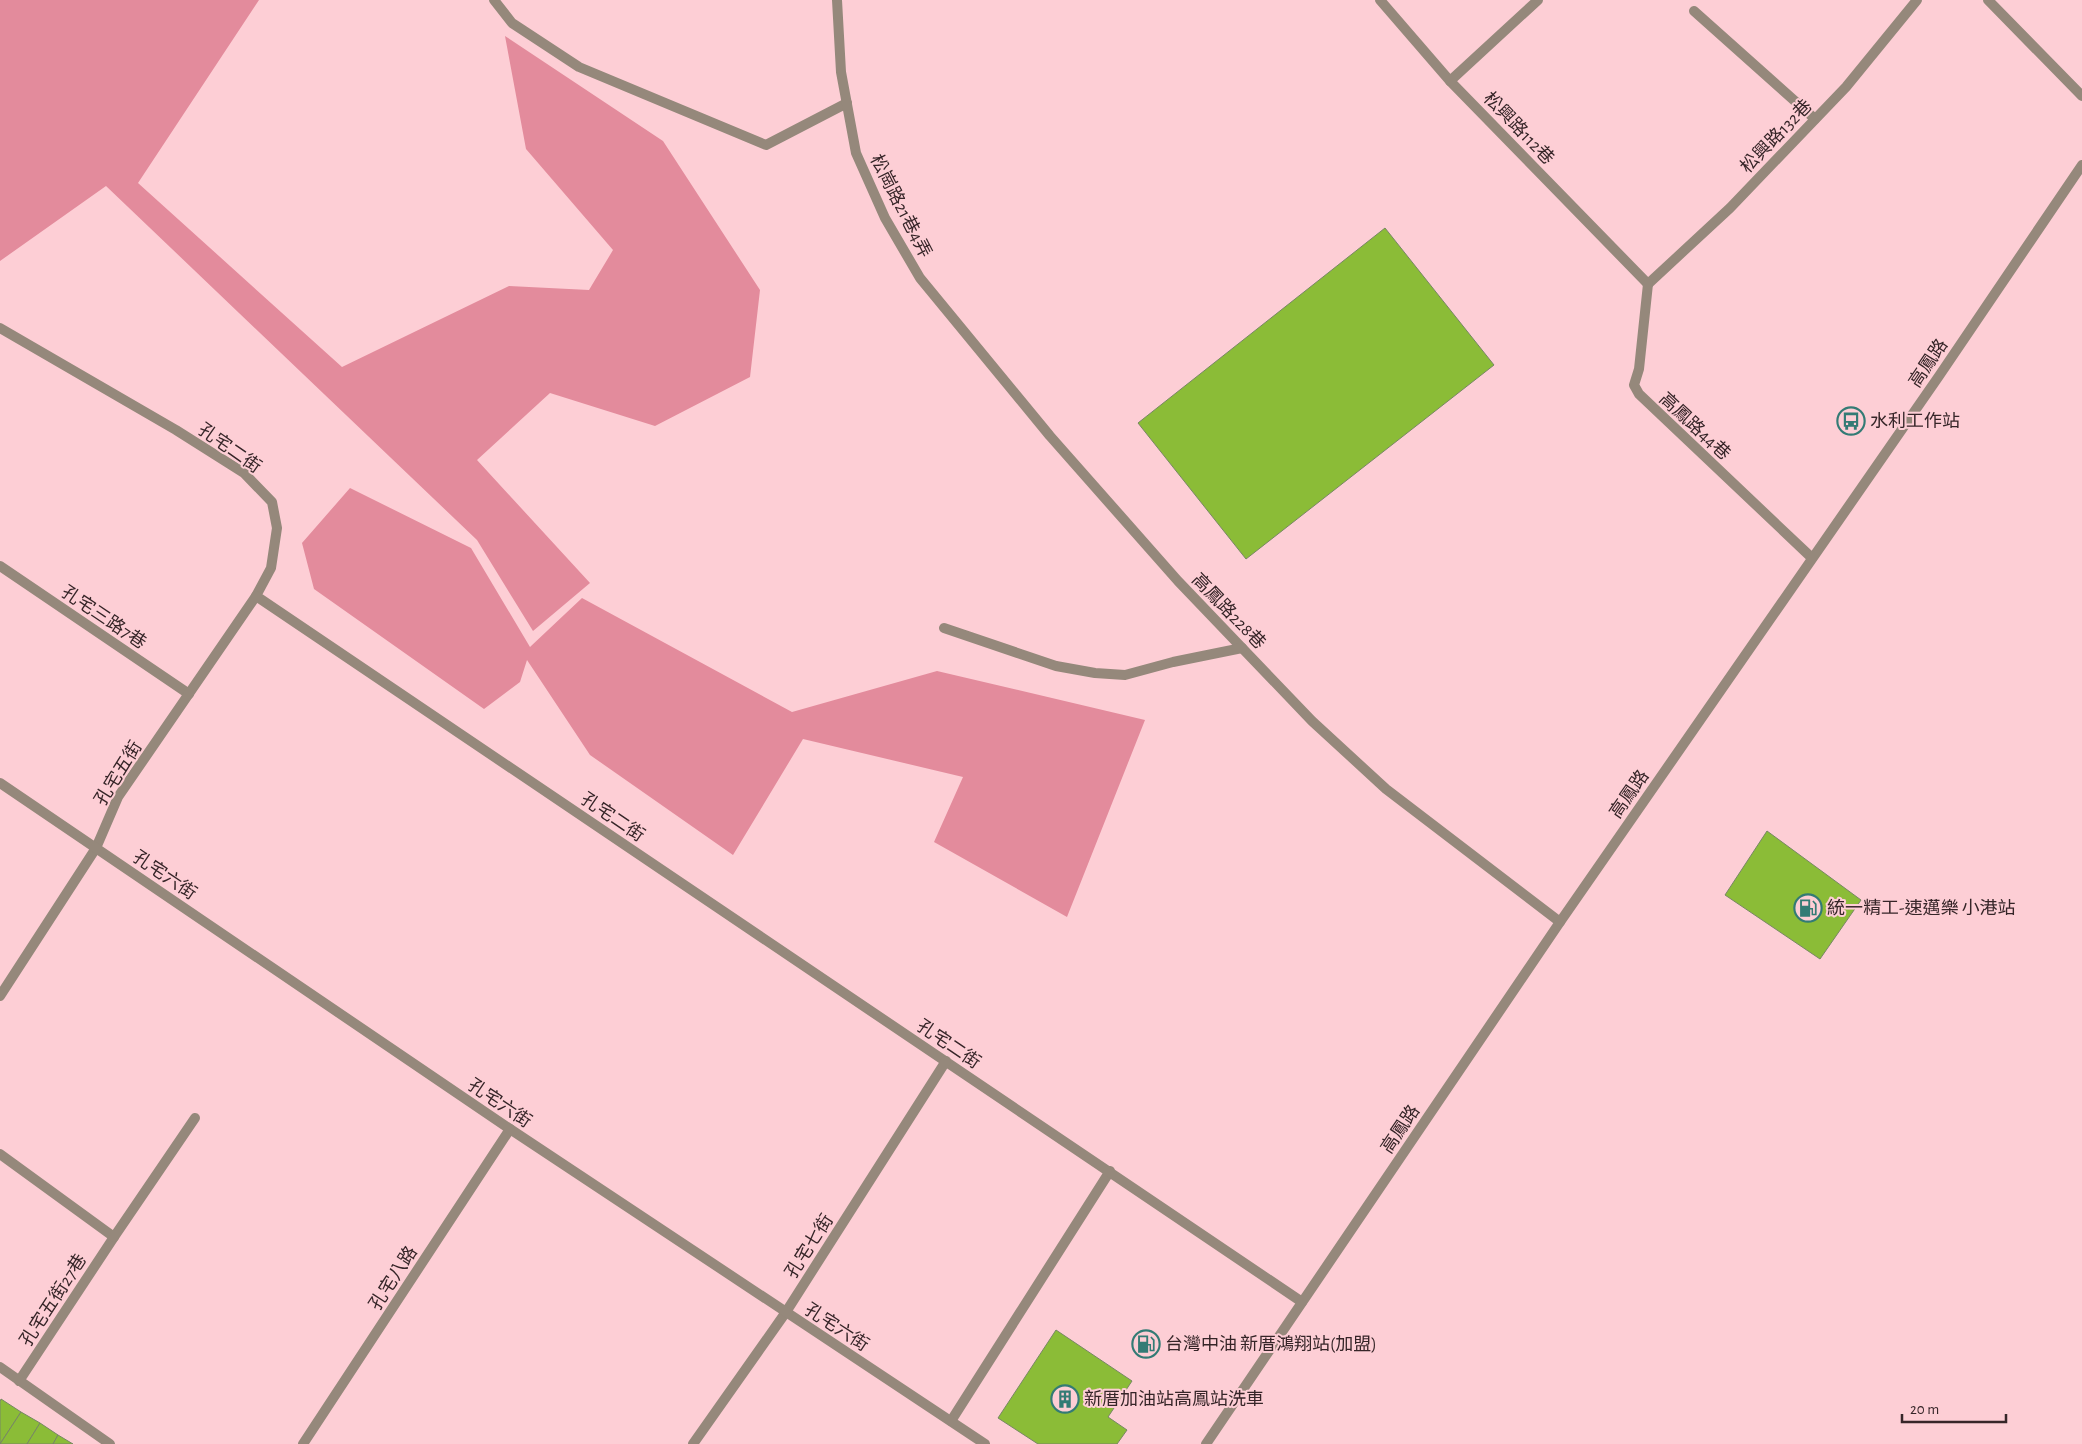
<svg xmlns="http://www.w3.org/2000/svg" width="2082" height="1444" viewBox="0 0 2082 1444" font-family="'Alegreya Sans','Noto Sans TC',sans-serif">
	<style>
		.green { fill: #e38b9c }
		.building { fill: #8bbc37; stroke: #778764 }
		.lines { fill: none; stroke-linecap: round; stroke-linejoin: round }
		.service { stroke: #95887b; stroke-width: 10 }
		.minor { stroke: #95887b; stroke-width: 10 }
		.tertiary { stroke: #95887b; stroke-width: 10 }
		.labels { text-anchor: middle; stroke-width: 4; stroke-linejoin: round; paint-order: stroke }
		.street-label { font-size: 18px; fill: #362528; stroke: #fdced5 }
		.poi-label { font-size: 18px; fill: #362528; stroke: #fdced5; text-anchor: start }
	</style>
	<rect width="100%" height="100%" fill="#fdced5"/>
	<!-- green -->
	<g class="green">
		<polygon points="0,0 259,0 138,183 342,367 509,286 589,290 613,250 526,149 505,36 663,141 760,290 750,377 655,426 550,393 477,460 590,583 533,631 477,540 106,186 0,261"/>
		<polygon points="350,488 471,548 530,647 582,598 792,712 937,671 1145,720 1067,917 934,842 963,777 803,739 733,855 590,755 527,660 520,682 484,709 314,589 302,543"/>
	</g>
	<!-- building -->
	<g class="building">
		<polygon points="1385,228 1494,365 1246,559 1138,423"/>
		<polygon points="1767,831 1861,900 1820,959 1725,895"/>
		<polygon points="1056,1330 1132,1381 1108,1417 1127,1430 1117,1444 1038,1444 998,1418"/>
		<polygon points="1,1399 21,1412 0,1444 0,1402"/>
		<polygon points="21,1412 40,1423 27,1444 0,1444"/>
		<polygon points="40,1423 58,1435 53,1444 27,1444"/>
		<polygon points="58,1435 73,1444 53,1444"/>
	</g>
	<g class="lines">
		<!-- service -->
		<g class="service">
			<polyline points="494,0 512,23 579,67 766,145 847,103"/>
			<polyline points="837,0 841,72 856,153 885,218 920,278 1050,436 1178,581 1312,721 1386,789 1560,922"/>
			<polyline points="1380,0 1450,81 1648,284"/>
			<polyline points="1694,11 1815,119"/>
			<polyline points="1450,81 1538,0"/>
			<polyline points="1648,284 1730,208 1846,87 1917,0"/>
			<polyline points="1648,284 1639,369 1634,385 1639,394 1812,558"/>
			<polyline points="0,566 189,694"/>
			<polyline points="944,628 1056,666 1095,673 1125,675 1173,662 1242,648"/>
			<polyline points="0,1154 114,1237 19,1381"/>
			<polyline points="114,1237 195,1118"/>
			<polyline points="951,1421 1110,1171"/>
			<polyline points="303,1444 510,1129"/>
		</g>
		<!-- minor -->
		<g class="minor">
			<polyline points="1988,0 2082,96"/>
			<polyline points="0,328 176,430 244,473 272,502 277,528 271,568 256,596 1302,1302"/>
			<polyline points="0,996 96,848 118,797 256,596"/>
			<polyline points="0,1367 110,1444"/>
			<polyline points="693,1444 786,1312 946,1061"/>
		</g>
		<!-- tertiary -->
		<g class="tertiary">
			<polyline points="0,783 510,1129 985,1444"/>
			<polyline points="1206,1444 1560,922 1939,376 2082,165"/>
		</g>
	</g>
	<!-- icons -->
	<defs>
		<g id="bus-ring" transform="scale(1.4375)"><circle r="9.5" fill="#fdced5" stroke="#337b75" stroke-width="1.5"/><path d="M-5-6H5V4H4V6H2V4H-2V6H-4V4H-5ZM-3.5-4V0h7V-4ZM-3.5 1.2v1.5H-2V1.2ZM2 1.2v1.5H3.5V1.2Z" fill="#337b75"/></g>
		<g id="fuel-ring" transform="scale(1.4375)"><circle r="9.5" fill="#fdced5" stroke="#337b75" stroke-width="1.5"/><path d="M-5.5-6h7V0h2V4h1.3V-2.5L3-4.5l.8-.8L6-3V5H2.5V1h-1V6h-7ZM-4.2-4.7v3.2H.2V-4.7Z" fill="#337b75"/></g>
		<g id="building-ring" transform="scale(1.4375)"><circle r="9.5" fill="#fdced5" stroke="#337b75" stroke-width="1.5"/><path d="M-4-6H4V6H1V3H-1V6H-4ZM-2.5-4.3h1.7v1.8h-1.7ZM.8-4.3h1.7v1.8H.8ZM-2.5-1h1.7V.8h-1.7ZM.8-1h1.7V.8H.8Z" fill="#337b75"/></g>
	</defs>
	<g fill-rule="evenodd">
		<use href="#bus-ring" x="1851" y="421"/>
		<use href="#fuel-ring" x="1808" y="908"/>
		<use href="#fuel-ring" x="1146" y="1344"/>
		<use href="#building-ring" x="1065" y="1399"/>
	</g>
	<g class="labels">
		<!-- street labels -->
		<g class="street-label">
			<text transform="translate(1519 128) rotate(46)" y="6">松興路112巷</text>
			<text transform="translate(1776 136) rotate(-46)" y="6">松興路132巷</text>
			<text transform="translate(901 206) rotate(63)" y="6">松崗路21巷4弄</text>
			<text transform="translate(1928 363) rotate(-56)" y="6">高鳳路</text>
			<text transform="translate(1695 426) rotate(43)" y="6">高鳳路44巷</text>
			<text transform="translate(230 448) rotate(35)" y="6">孔宅二街</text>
			<text transform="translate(1229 611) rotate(46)" y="6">高鳳路228巷</text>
			<text transform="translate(104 617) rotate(34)" y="6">孔宅三路7巷</text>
			<text transform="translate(118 773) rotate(-58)" y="6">孔宅五街</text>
			<text transform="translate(1629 794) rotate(-55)" y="6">高鳳路</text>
			<text transform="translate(613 817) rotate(34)" y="6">孔宅二街</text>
			<text transform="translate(165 875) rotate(34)" y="6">孔宅六街</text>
			<text transform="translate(949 1044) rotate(34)" y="6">孔宅二街</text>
			<text transform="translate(500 1103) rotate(34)" y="6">孔宅六街</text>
			<text transform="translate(1400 1129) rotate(-56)" y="6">高鳳路</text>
			<text transform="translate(809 1246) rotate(-57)" y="6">孔宅七街</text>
			<text transform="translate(393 1278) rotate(-57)" y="6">孔宅八路</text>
			<text transform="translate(53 1300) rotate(-57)" y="6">孔宅五街27巷</text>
			<text transform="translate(837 1327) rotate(33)" y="6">孔宅六街</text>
		</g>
		<!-- poi labels -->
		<g class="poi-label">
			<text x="1870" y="427">水利工作站</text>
			<text x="1827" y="914">統一精工-速邁樂 小港站</text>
			<text x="1165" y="1350">台灣中油 新厝鴻翔站(加盟)</text>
			<text x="1084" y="1405">新厝加油站高鳳站洗車</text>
		</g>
	</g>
	<!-- scale -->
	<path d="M1902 1414v8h104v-8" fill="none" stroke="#362528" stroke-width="2.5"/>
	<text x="1910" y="1414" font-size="15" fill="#362528" stroke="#fdced5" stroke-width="4" paint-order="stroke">20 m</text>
</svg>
